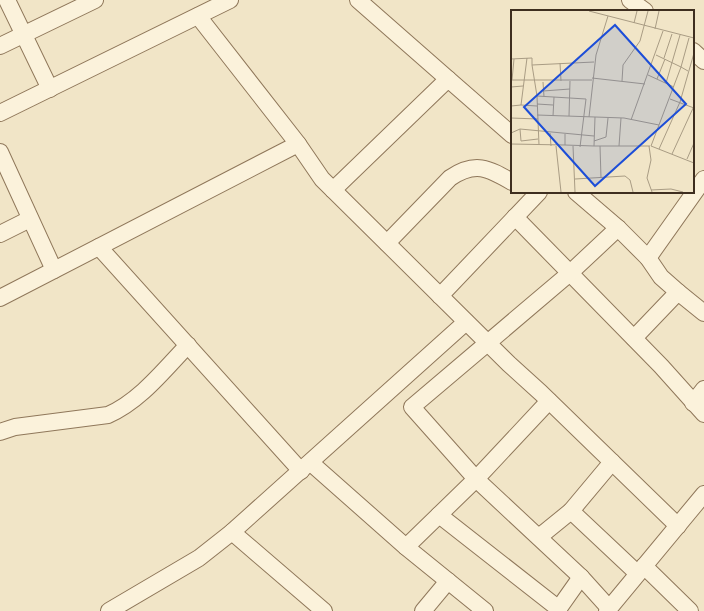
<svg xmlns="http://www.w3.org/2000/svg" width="704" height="611" viewBox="0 0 704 611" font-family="Bitter,serif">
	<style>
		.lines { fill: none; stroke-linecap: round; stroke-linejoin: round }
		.minor-casing { stroke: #8f775a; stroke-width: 18 }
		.minor { stroke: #fbf2db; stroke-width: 16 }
		.inset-road { fill: none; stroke: #a99c84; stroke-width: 1 }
		.view { fill: #1d4ed8; fill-opacity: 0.15; stroke: #1d4ed8; stroke-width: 2 }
		.inset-edge { fill: none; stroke: #3e2e1f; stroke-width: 2 }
	</style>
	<rect width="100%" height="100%" fill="#f1e5c7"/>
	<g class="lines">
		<!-- minor casing -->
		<g class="minor-casing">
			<g id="minor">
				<polyline points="7,0 50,89"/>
				<polyline points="358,0 448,79"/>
				<polyline points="630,0 645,11"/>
				<polyline points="198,16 298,144 322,179 509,364 541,393 678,526"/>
				<polyline points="0,46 95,0"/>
				<polyline points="693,51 704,61"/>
				<polyline points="0,113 230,0"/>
				<polyline points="0,152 54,270"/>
				<polyline points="333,190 448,79 512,135"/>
				<polyline points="576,192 618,228 648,258 661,277 678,292"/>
				<polyline points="515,217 661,366 704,414"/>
				<polyline points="0,234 30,219"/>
				<path d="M 387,243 L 450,178 C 475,161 488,168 512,182"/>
				<polyline points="99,247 301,471"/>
				<polyline points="648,258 704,179"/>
				<polyline points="440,296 539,192"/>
				<polyline points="0,298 298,144"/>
				<polyline points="634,338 678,292 704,313"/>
				<polyline points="693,403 704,389"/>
				<path d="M 0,432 L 15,427 L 108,415 C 140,401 164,370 188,345"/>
				<polyline points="311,463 406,547 485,611"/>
				<polyline points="571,511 637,573"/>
				<polyline points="439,515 559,609"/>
				<polyline points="232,532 324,611"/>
				<polyline points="539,537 571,511 612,462"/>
				<polyline points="406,547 476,479 549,401"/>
				<polyline points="644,566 690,611"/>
				<polyline points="609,608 581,577 476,479 412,407 570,273 618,228"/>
				<polyline points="109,611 199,558 232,532 466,322"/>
				<polyline points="423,611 448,581"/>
				<polyline points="557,611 581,577"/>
				<polyline points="607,611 704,494"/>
			</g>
		</g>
		<!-- minor -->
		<use href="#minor" class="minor"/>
	</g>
	<!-- overview -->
	<g transform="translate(511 10)">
		<rect width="183" height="183" fill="#f1e5c7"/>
		<path class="inset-road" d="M 78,1 L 183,28M 123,13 L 126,1M 144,19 L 148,1M 145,45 L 170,57 L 140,136 L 183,153M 153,48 L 161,24M 0,49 L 21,48 L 21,55 L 83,52M 3,49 L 1,70 L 81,70M 49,53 L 50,71M 21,55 L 26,86 L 28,135M 177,61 L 170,57 L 178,28M 137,65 L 163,77M 81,68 L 134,74M 146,69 L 154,49M 111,71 L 112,55 L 129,31 L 137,1M 32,72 L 33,87M 155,73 L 169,25M 0,77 L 12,76M 32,81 L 59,79M 26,86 L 75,89 L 69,137M 159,89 L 183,98M 26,94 L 42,95M 10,95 L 26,96M 0,96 L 10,95 L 16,48M 26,105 L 113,108 L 148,115M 42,106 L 43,87M 58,106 L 59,71M 78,107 L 85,45 L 97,6M 0,108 L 27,109M 120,110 L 152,21M 9,119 L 10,131 L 27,129M 0,123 L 9,119 L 83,126M 39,123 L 40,136M 83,131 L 95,127 L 97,108M 0,134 L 54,135 L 54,124M 54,135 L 83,136 L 84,107M 45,136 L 50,182M 62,136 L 64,182M 83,136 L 108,136 L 110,108M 89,136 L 90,168M 108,136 L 139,136M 138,136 L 140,150 L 136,168 L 141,182M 148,139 L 169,92 L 183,43M 161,144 L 183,96M 176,149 L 183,133M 0,156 L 0,176M 64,169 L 114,166 L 119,170 L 122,182M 140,180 L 160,179 L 172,182"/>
		<path class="view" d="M 104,15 L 175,94 L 84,176 L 13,97 Z"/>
		<rect width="183" height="183" class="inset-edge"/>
	</g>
</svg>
